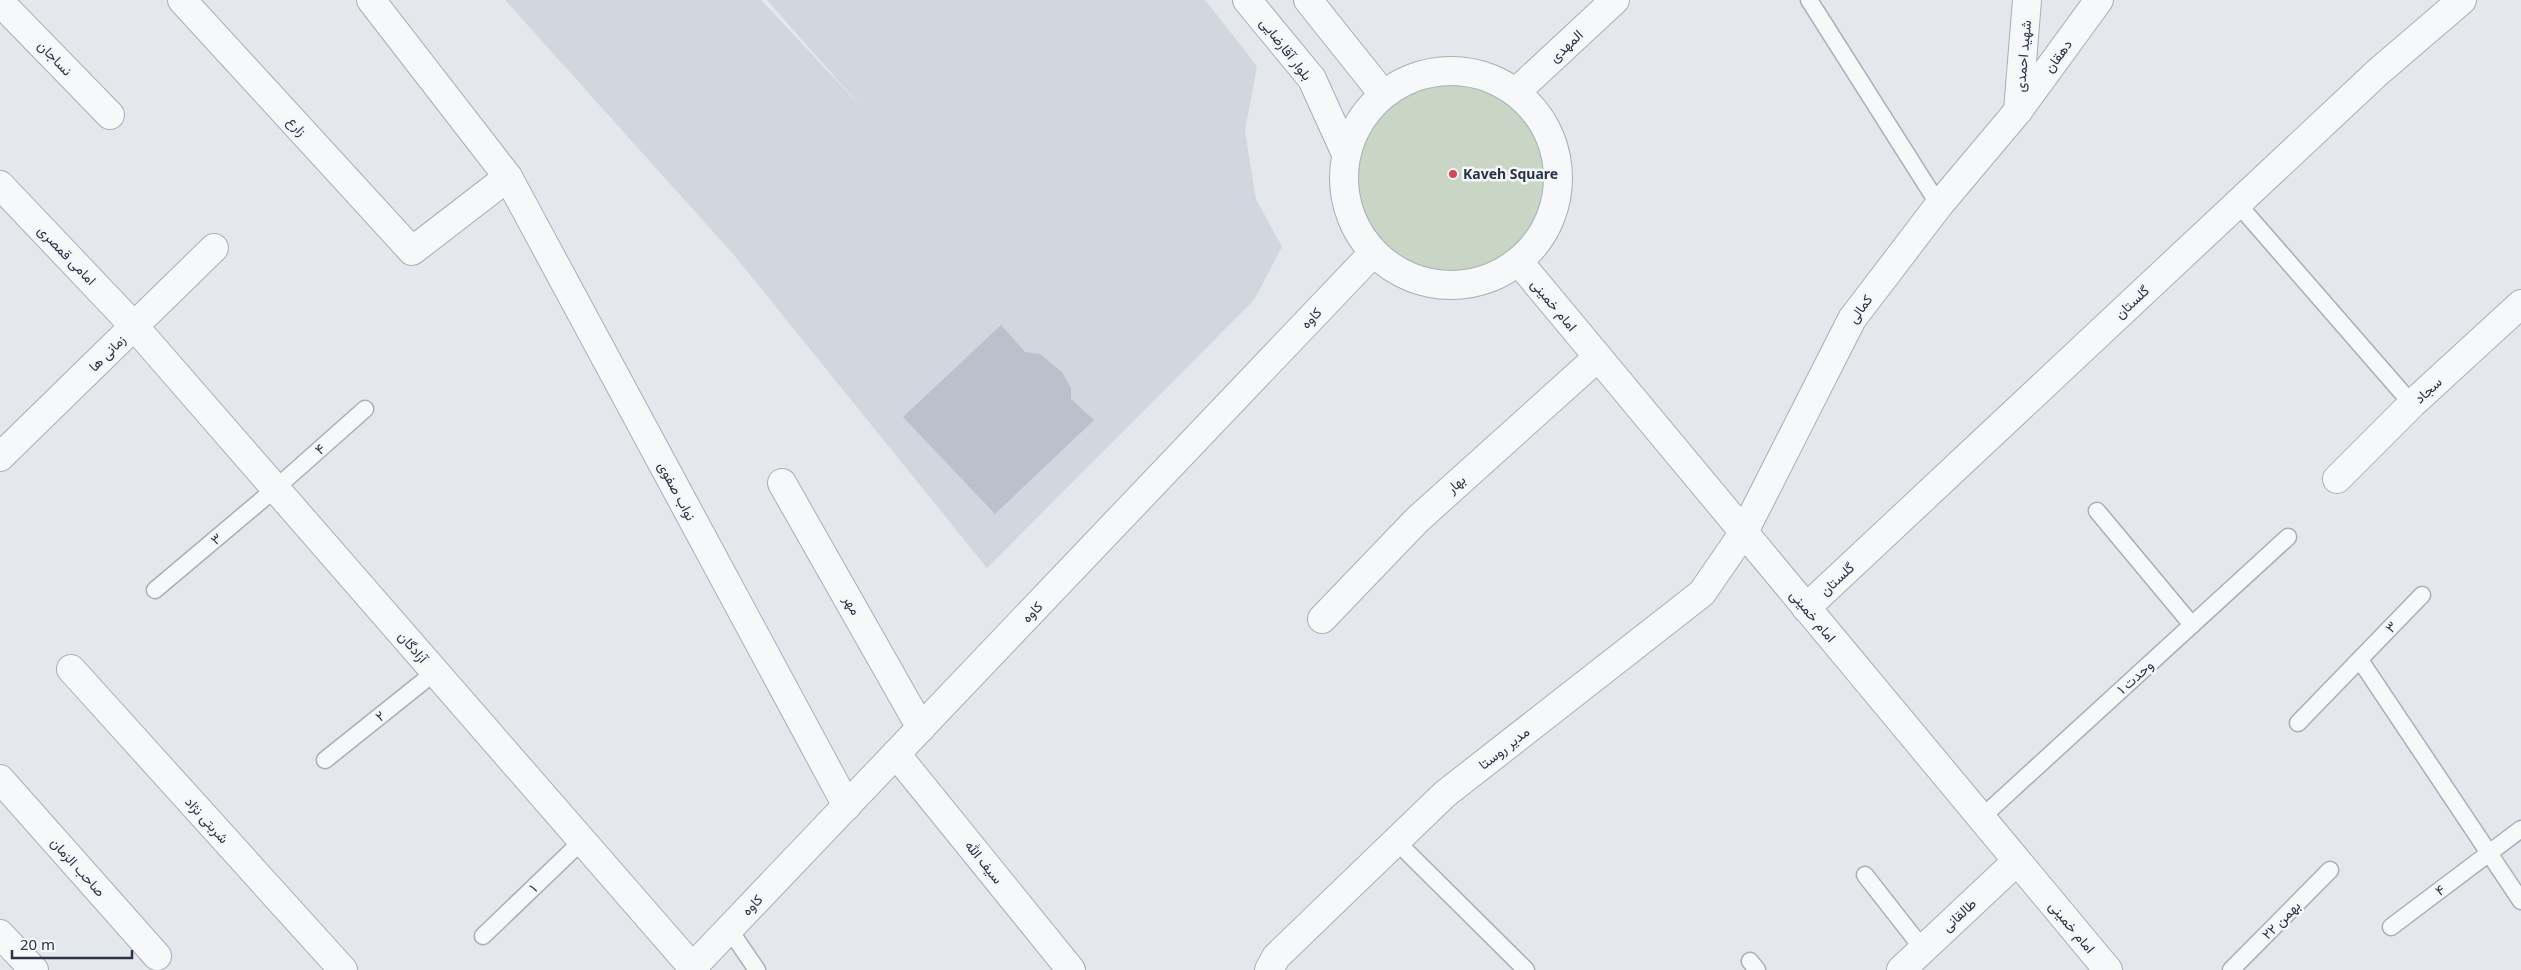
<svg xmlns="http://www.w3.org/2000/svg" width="2521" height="970" viewBox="0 0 2521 970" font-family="'Noto Sans',Vazirmatn,sans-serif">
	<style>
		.built { fill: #d2d6de }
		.green { fill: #c9d6c5 }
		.building { fill: #bbc0ca }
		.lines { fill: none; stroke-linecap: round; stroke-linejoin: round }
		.service-casing { stroke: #a9aeb7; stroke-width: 19 }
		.minor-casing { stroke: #a9aeb7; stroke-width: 30 }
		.tertiary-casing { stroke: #a9aeb7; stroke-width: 30 }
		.service { stroke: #f7f8fa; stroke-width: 16 }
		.minor { stroke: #f7f8fa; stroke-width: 28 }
		.tertiary { stroke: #f7f8fa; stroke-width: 28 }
		.poi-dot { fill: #d1495b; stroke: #f4f6f9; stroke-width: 2 }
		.labels { text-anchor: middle; stroke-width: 5; stroke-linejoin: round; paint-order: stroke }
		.street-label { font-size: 14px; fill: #2b3445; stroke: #f4f6f9 }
		.poi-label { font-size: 14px; font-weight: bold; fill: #2b3445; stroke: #f4f6f9; text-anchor: start }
	</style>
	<rect width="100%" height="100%" fill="#e4e7ec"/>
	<!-- built -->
	<polygon class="built" points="505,0 761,0 865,111 767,0 1205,0 1257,66 1245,131 1256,199 1282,247 1254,300 987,568 734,255"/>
	<!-- green -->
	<circle class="green" cx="1448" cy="175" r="108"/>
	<!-- building -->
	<polygon class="building" points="1001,325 1025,352 1040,354 1062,372 1071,388 1071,399 1094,420 995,514 903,417"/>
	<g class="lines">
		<!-- service casing -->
		<g class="service-casing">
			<g id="service">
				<polyline points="1809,0 1939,205"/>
				<polyline points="2237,203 2412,404"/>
				<polyline points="2097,511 2192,625"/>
				<polyline points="155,590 276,488 365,409"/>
				<polyline points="2360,660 2521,901"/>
				<polyline points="2298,723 2422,595"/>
				<polyline points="325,760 435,672"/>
				<polyline points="1981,818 2288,537"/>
				<polyline points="1396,841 1526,970"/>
				<polyline points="1865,875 1923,949"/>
				<polyline points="2391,927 2521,829"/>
				<polyline points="729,929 757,970"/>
				<polyline points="483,936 582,841"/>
				<polyline points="1750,961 1757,970"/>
				<polyline points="2231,970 2330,870"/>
			</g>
		</g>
		<!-- minor casing -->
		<g class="minor-casing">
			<g id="minor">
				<polyline points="182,0 412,251 508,177"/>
				<polyline points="371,0 508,177 847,806"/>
				<polyline points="0,2 110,115"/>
				<polyline points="2018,111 2027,0"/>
				<polyline points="0,185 134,326 693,968"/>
				<polyline points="0,457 214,248"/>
				<polyline points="2337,479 2412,404 2521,304"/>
				<polyline points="782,483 921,728"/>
				<polyline points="1806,608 2378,72 2462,0"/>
				<polyline points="1322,619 1417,520 1598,357"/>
				<polyline points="71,669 343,970"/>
				<polyline points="896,754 1071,970"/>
				<polyline points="0,779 157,956"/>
				<polyline points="0,934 34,970"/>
				<polyline points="1269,970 1276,957 1445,794 1702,593 1744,532 1852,319 1939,205 2018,111 2099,0"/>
				<polyline points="1901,970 2017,861"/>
			</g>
		</g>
		<!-- tertiary casing -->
		<g class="tertiary-casing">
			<g id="tertiary">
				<polyline points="1247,0 1312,79 1346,154"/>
				<polyline points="1308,0 1383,94"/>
				<circle cx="1451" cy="178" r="107"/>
				<polyline points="1516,92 1615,0"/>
				<polyline points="1519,262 2108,970"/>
				<polyline points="690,970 1373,253"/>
			</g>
		</g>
		<!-- service -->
		<use href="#service" class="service"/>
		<!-- minor -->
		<use href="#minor" class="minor"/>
		<!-- tertiary -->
		<use href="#tertiary" class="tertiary"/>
	</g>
	<!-- markers -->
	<circle class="poi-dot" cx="1453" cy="174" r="5"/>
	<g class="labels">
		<!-- street labels -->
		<g class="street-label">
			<text transform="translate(1566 46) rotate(-43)" y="5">المهدی</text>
			<text transform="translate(1286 49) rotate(52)" y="5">بلوار آقارضایی</text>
			<text transform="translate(2023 56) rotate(-85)" y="5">شهید احمدی</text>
			<text transform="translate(2058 56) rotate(-54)" y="5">دهقان</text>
			<text transform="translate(55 58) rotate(46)" y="5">نساجان</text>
			<text transform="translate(297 126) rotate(48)" y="5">زارع</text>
			<text transform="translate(67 255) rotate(46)" y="5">امامی قمصری</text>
			<text transform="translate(2132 302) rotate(-43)" y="5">گلستان</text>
			<text transform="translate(1554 305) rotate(50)" y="5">امام خمینی</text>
			<text transform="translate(1860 309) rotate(-55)" y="5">کمالی</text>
			<text transform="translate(1311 318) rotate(-46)" y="5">کاوه</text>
			<text transform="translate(107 353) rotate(-45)" y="5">زمانی ها</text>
			<text transform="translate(2428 390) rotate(-43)" y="5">سجاد</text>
			<text transform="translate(320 449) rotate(-42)" y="5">۴</text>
			<text transform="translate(1456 484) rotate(-42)" y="5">بهار</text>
			<text transform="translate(677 491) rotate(62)" y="5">نواب صفوی</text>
			<text transform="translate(216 539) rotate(-40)" y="5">۳</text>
			<text transform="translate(1837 579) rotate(-43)" y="5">گلستان</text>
			<text transform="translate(852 605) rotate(60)" y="5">مهر</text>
			<text transform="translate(1032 612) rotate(-46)" y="5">کاوه</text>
			<text transform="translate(1813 616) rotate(50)" y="5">امام خمینی</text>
			<text transform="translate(2391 627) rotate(-47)" y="5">۳</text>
			<text transform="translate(413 647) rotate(49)" y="5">آزادگان</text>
			<text transform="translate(2135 677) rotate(-42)" y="5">وحدت ۱</text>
			<text transform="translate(380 716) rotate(-39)" y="5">۲</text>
			<text transform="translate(1504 748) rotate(-38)" y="5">مدیر روستا</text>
			<text transform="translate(207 820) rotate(48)" y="5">شربتی نژاد</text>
			<text transform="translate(984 862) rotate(51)" y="5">سیف الله</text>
			<text transform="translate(78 867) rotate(48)" y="5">صاحب الزمان</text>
			<text transform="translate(533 888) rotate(-44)" y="5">۱</text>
			<text transform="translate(2440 890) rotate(-37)" y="5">۴</text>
			<text transform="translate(752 905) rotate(-46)" y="5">کاوه</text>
			<text transform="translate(1959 915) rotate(-43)" y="5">طالقانی</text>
			<text transform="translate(2281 920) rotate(-45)" y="5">۲۲ بهمن</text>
			<text transform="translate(2072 927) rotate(50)" y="5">امام خمینی</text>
		</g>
		<!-- poi labels -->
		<g class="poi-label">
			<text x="1463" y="179">Kaveh Square</text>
		</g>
	</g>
	<!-- scale -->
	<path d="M12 950v8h120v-8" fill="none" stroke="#2b3445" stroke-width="2.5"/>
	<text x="20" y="950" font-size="15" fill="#2b3445" stroke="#f4f6f9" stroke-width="4" paint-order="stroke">20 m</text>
</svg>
